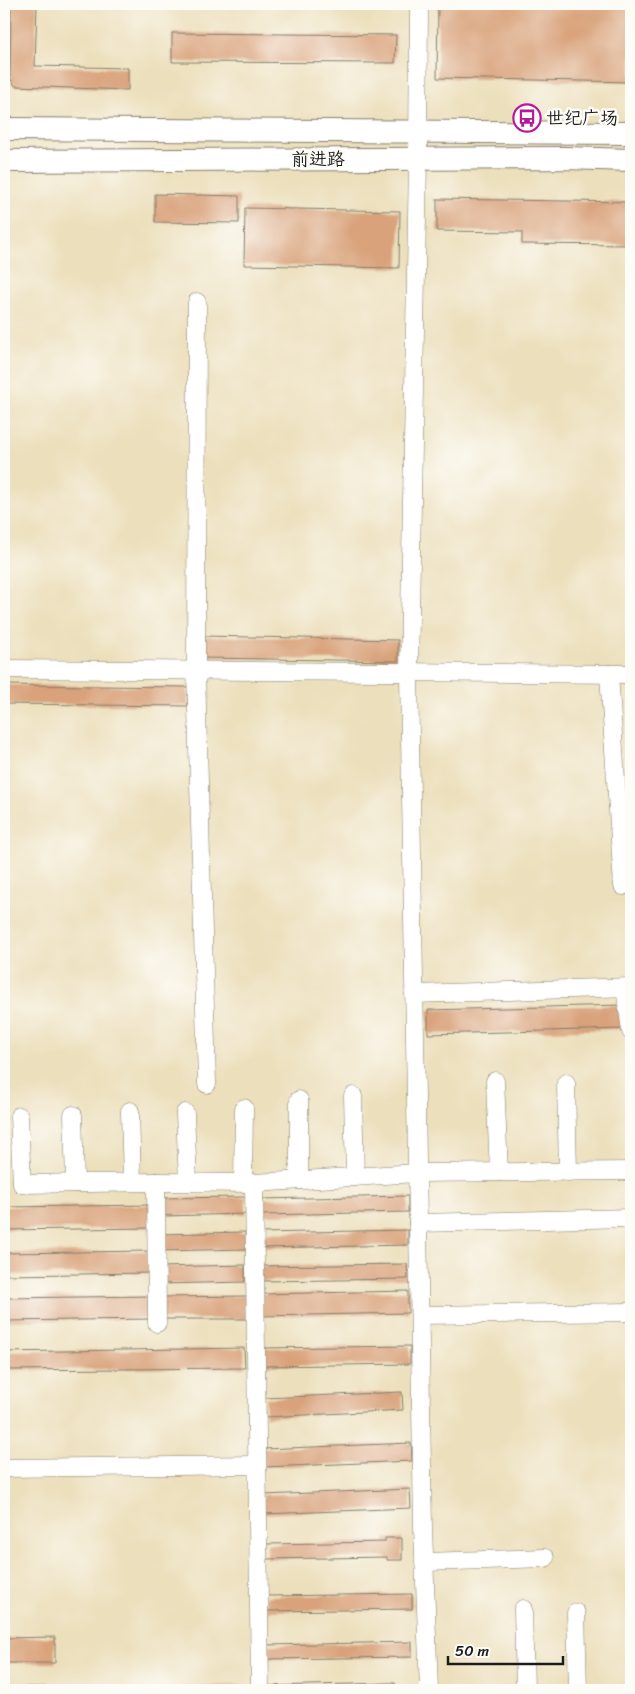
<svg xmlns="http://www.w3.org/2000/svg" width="635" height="1694" viewBox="0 0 635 1694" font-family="Sriracha,'LXGW WenKai TC',sans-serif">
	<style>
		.building { fill: #d9a27a }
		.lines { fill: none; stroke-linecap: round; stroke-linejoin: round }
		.minor-casing { stroke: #847e6c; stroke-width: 19 }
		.major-casing { stroke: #847e6c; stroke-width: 24 }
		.minor { stroke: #fff; stroke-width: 18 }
		.major { stroke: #fff; stroke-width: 22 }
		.labels { text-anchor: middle; stroke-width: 5; stroke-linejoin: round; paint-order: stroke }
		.poi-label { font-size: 18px; fill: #1c1c1c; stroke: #fdfcf7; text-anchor: start }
		.street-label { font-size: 18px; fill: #1c1c1c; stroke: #fdfcf7 }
	</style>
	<rect width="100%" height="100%" fill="#fdfcf7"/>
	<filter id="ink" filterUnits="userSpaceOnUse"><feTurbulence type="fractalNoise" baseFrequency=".02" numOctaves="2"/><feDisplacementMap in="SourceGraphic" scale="10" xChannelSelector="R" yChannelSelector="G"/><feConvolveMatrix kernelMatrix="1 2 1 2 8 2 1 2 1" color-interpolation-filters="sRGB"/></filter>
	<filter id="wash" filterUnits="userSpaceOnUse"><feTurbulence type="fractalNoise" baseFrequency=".0096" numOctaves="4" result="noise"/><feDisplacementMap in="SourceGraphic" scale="20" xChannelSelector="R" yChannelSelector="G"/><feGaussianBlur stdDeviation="1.12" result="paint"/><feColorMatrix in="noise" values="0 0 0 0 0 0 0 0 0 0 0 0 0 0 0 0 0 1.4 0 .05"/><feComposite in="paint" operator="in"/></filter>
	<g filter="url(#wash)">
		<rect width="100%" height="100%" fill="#ecdfbc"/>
		<g id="blocks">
			<!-- building -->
			<g class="building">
				<polygon points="11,4 37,4 35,66 128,68 128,90 15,86 10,78"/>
				<polygon points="438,4 631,4 631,82 437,78"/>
				<polygon points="172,33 396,35 395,63 172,62"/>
				<polygon points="155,194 239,196 239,223 155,222"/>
				<polygon points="437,199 631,202 631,245 522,244 522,232 437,231"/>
				<polygon points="245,208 400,211 399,268 244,265"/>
				<polygon points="202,636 398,640 398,661 202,658"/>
				<polygon points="4,685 188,687 188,706 4,704"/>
				<polygon points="623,1005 624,1029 428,1034 428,1010"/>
				<polygon points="408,1196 408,1212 260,1215 259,1199"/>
				<polygon points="246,1197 246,1214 161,1216 160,1198"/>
				<polygon points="152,1205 152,1228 4,1230 4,1207"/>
				<polygon points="408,1230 408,1245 260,1248 259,1233"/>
				<polygon points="245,1232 246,1249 160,1251 160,1234"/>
				<polygon points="151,1251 151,1273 4,1275 4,1253"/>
				<polygon points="407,1264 408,1279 261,1281 261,1266"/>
				<polygon points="245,1265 245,1282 160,1284 159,1267"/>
				<polygon points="408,1291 408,1313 260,1316 260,1294"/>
				<polygon points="153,1296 153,1319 4,1321 4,1298"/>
				<polygon points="248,1296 248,1319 162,1319 162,1297"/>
				<polygon points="410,1346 410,1364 263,1366 263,1348"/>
				<polygon points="244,1348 245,1368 4,1370 4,1352"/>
				<polygon points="402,1392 403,1410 266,1417 265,1398"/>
				<polygon points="411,1443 412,1461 264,1467 263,1449"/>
				<polygon points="410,1489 411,1508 264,1514 263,1495"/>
				<polygon points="385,1538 402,1538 402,1560 387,1560 387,1557 267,1559 267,1544 385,1542"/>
				<polygon points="412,1594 412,1609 267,1611 267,1596"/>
				<polygon points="55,1637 55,1663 4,1663 4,1638"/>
				<polygon points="412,1642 412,1657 267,1659 267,1645"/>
				<polygon points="395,1683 396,1690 268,1690 268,1686"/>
				<polygon points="249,1685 250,1690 180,1690 180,1687"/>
				<rect x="4" y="1687" width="54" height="3"/>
			</g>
		</g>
	</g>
	<g filter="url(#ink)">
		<use href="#blocks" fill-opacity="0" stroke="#847e6c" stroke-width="1"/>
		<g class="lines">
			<!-- minor casing -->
			<g class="minor-casing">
				<g id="minor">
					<polyline points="419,4 418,159 409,673 423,1528 429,1690"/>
					<polyline points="197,302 196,670 207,1084"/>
					<polyline points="4,669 631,674"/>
					<polyline points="609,674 623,886"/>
					<polyline points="625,988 631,1031"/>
					<polyline points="414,994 631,987"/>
					<polyline points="495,1081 499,1172"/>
					<polyline points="566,1083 568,1172"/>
					<polyline points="353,1096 355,1177"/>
					<polyline points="299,1100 299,1180"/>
					<polyline points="130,1111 132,1182"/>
					<polyline points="185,1113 188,1182"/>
					<polyline points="73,1115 75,1183"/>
					<polyline points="19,1116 22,1184 156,1182 254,1183 417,1173 631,1171"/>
					<polyline points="156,1182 157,1323"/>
					<polyline points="243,1183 244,1108"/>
					<polyline points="254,1183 260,1690"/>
					<polyline points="418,1223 631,1218"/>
					<polyline points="420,1315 631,1312"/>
					<polyline points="4,1468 257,1465"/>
					<polyline points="424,1562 545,1558"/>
					<polyline points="523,1609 525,1690"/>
					<polyline points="576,1613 578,1690"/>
				</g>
			</g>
			<!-- major casing -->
			<g class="major-casing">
				<g id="major">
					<polyline points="4,129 631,133"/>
					<polyline points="4,161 565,158 631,160"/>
				</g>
			</g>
			<!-- minor -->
			<use href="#minor" class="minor"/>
			<!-- major -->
			<use href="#major" class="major"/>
		</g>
	</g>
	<!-- icons -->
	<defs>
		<g id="bus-ring" transform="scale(1.4375)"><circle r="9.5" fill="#fdfcf7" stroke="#b5179e" stroke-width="1.5"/><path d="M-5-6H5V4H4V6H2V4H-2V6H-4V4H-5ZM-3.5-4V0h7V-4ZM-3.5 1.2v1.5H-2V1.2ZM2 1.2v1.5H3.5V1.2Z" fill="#b5179e"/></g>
	</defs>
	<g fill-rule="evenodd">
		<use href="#bus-ring" x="527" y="118"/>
	</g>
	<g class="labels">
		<!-- poi labels -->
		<g class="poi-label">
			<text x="546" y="124">世纪广场</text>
		</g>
		<!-- street labels -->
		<g class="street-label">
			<text x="318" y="165">前进路</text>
		</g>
	</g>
	<!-- margin -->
	<rect width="635" height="1694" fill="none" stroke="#fdfcf7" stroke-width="20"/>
	<!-- scale -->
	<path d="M448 1656v8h115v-8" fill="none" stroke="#1c1c1c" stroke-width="2.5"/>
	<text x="455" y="1656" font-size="15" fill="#1c1c1c" stroke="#fdfcf7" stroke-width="4" paint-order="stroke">50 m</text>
</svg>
